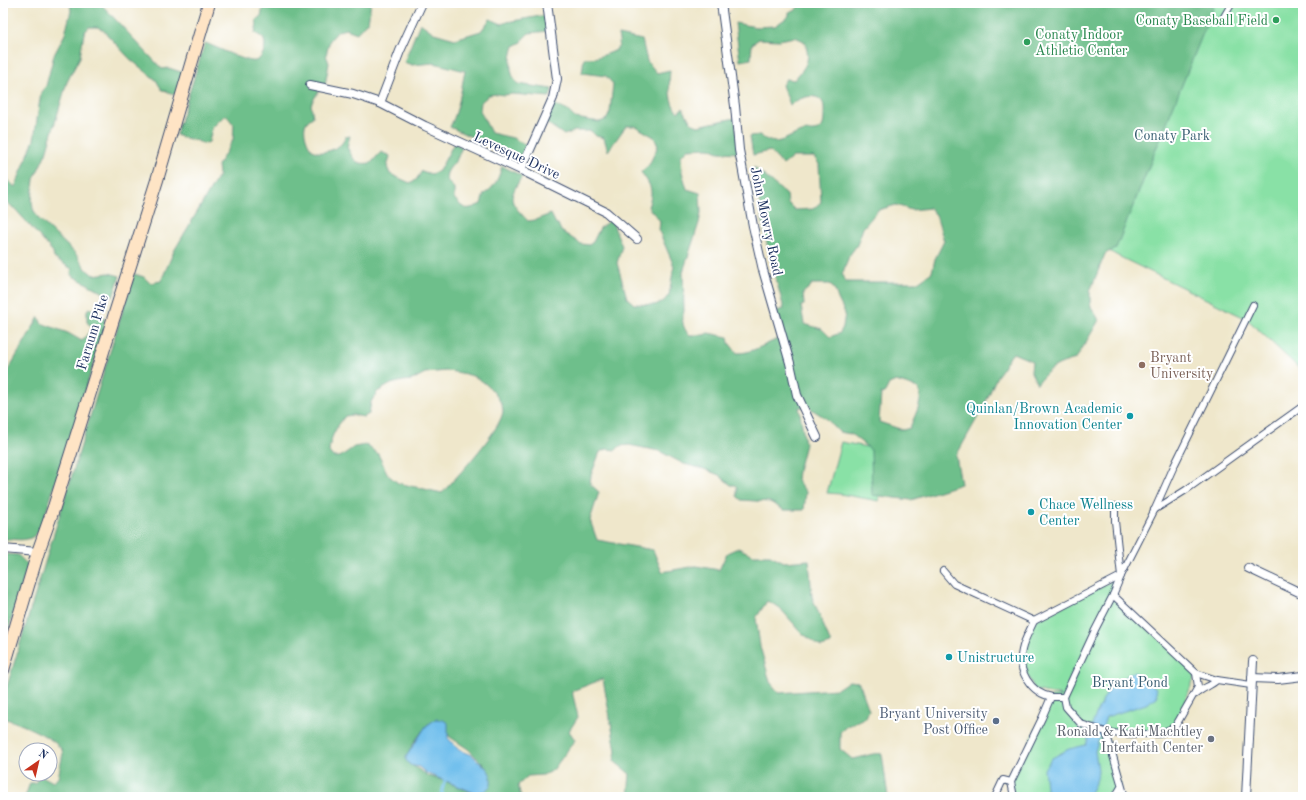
<svg xmlns="http://www.w3.org/2000/svg" width="1306" height="800" viewBox="0 0 1306 800" font-family="'Old Standard TT',serif">
	<style>
		.green { fill: #89e1a6; stroke: #528882 }
		.forest { fill: #6ebf8b; stroke: #447774; fill-rule: evenodd }
		.water { fill: #72c0ed; stroke: #4678a6 }
		.lines { fill: none; stroke-linecap: round; stroke-linejoin: round }
		.stream { stroke: #72c0ed; stroke-width: 2.5 }
		.pedestrian-casing { stroke: #3b4b6e; stroke-width: 8 }
		.minor-casing { stroke: #3b4b6e; stroke-width: 10 }
		.secondary-casing { stroke: #3b4b6e; stroke-width: 14 }
		.pedestrian { stroke: #fff; stroke-width: 6 }
		.minor { stroke: #fff; stroke-width: 8 }
		.secondary { stroke: #fee4c5; stroke-width: 12 }
		.leisure-dot { fill: #2e9e5b; stroke: #fff; stroke-width: 1.5 }
		.education-dot { fill: #8d6e63; stroke: #fff; stroke-width: 1.5 }
		.culture-dot { fill: #0f9aa8; stroke: #fff; stroke-width: 1.5 }
		.service-dot { fill: #5c6f8a; stroke: #fff; stroke-width: 1.5 }
		.worship-dot { fill: #6b7280; stroke: #fff; stroke-width: 1.5 }
		.labels { text-anchor: middle; stroke-width: 4; stroke-linejoin: round; paint-order: stroke }
		.leisure-label { font-size: 14px; fill: #27864d; stroke: #fff; text-anchor: end }
		.park-label { font-size: 14px; fill: #365c70; stroke: #fff }
		.street-label { font-size: 14px; fill: #1b2f5e; stroke: #fff }
		.education-label { font-size: 14px; fill: #785e54; stroke: #fff; text-anchor: start }
		.culture-label { font-size: 14px; fill: #0d838f; stroke: #fff; text-anchor: start }
		.service-label { font-size: 14px; fill: #4e5e75; stroke: #fff; text-anchor: end }
		.worship-label { font-size: 14px; fill: #5b616d; stroke: #fff; text-anchor: end }
	</style>
	<rect width="100%" height="100%" fill="#fff"/>
	<filter id="ink" filterUnits="userSpaceOnUse"><feTurbulence type="fractalNoise" baseFrequency=".025" numOctaves="2"/><feDisplacementMap in="SourceGraphic" scale="8" xChannelSelector="R" yChannelSelector="G"/><feConvolveMatrix kernelMatrix="1 2 1 2 8 2 1 2 1" color-interpolation-filters="sRGB"/></filter>
	<filter id="wash" filterUnits="userSpaceOnUse"><feTurbulence type="fractalNoise" baseFrequency=".012" numOctaves="4" result="noise"/><feDisplacementMap in="SourceGraphic" scale="16" xChannelSelector="R" yChannelSelector="G"/><feGaussianBlur stdDeviation="0.9" result="paint"/><feColorMatrix in="noise" values="0 0 0 0 0 0 0 0 0 0 0 0 0 0 0 0 0 1.4 0 .05"/><feComposite in="paint" operator="in"/></filter>
	<g filter="url(#wash)">
		<rect width="100%" height="100%" fill="#efe7cb"/>
		<!-- green -->
		<g class="green">
			<polygon points="955,3 1303,3 1303,372 1247,319 1116,255 1069,227"/>
			<polygon points="841,442 887,451 879,501 840,494 827,493"/>
			<polygon points="1121,576 1113,595 1196,673 1175,727 1159,734 1106,732 1121,787 1115,797 1014,797 1011,782 1051,697 1062,696 1035,690 1020,661 1034,621"/>
		</g>
		<!-- forest -->
		<g class="forest">
			<polygon points="70,3 100,3 162,69 169,68 184,73 177,95 162,90 156,80 130,59 103,30 98,27 89,27 84,33 80,57 67,82 46,153 34,179 32,201 33,209 38,218 75,253 87,270 93,275 109,273 120,276 113,297 104,293 71,275 72,269 54,258 53,252 17,211 3,199 3,176 15,187 34,140 41,92 46,86 54,55 65,34 71,11"/>
			<path d="M 264,3 L 371,3 L 368,22 L 365,24 L 357,33 L 346,29 L 338,31 L 330,40 L 326,55 L 329,63 L 325,85 L 321,87 L 311,104 L 313,117 C 311,118 308,120 306,123 C 302,130 307,147 314,151 C 321,155 338,149 342,143 C 344,141 344,139 345,137 L 350,136 L 347,147 C 354,160 355,165 371,163 L 381,152 L 390,156 L 387,167 L 390,174 L 410,183 L 416,180 L 422,171 L 431,174 L 439,171 L 454,143 L 462,147 C 460,151 459,155 457,159 C 448,171 440,176 454,188 L 454,198 C 464,210 466,211 481,204 L 484,194 C 495,188 499,177 502,166 L 522,176 C 508,200 508,200 528,221 L 535,220 L 551,214 L 556,224 L 558,224 L 561,231 L 581,244 L 589,245 L 593,242 L 600,228 L 612,218 L 615,229 L 622,246 L 617,263 L 627,298 L 634,304 L 655,305 L 664,301 L 669,295 L 674,266 L 659,231 L 660,221 L 648,207 C 654,190 651,186 641,172 L 649,165 L 658,146 L 654,137 L 635,126 L 626,126 L 608,151 L 604,138 L 596,136 L 591,131 L 575,131 L 564,135 L 544,121 L 552,103 L 568,111 L 575,118 L 600,122 L 607,119 L 610,112 L 613,84 L 606,76 L 582,73 L 584,58 C 595,58 595,58 604,55 C 616,51 622,49 618,35 L 642,40 L 647,61 L 657,73 L 670,70 C 669,81 668,104 678,112 L 683,108 L 691,123 L 698,126 L 735,118 L 740,153 L 719,152 L 709,148 L 688,149 L 681,156 L 682,172 L 687,189 L 700,193 L 701,213 L 699,223 L 683,272 L 684,311 C 681,321 683,328 689,335 L 704,335 L 708,333 L 728,337 L 729,343 L 737,353 C 752,354 767,342 782,338 L 776,311 L 784,309 L 768,249 L 760,207 L 754,167 L 787,195 L 788,203 L 795,210 L 813,209 L 821,202 L 819,164 L 814,157 L 793,157 L 783,165 L 770,151 L 753,155 L 750,136 L 760,135 C 776,150 787,136 802,132 C 809,130 817,133 822,127 C 824,124 824,118 824,115 C 824,110 825,104 821,100 C 813,92 797,99 790,105 C 788,97 784,92 782,85 L 786,79 L 794,80 C 806,66 812,60 804,41 L 795,37 L 779,40 L 759,39 L 752,44 L 751,59 L 740,61 L 735,23 L 756,27 L 775,26 L 789,16 L 789,12 L 795,11 L 801,3 L 1208,3 L 1214,6 L 1116,248 L 1105,254 L 1090,291 L 1090,305 L 1099,320 L 1076,359 C 1057,364 1049,368 1037,384 L 1031,372 L 1032,361 L 1013,353 C 1006,360 1003,370 997,376 L 984,406 L 956,456 L 961,484 L 911,500 L 872,495 L 871,450 L 851,434 L 839,432 L 827,419 L 808,407 L 799,407 L 805,444 L 798,471 L 797,480 L 806,492 L 804,510 L 784,510 L 770,502 L 741,500 L 737,496 L 737,487 L 735,485 L 731,485 L 719,475 L 704,469 L 684,464 L 659,451 L 629,445 L 620,446 L 616,450 L 607,449 L 600,452 L 591,475 L 590,484 L 599,492 L 590,520 L 597,540 L 653,550 L 662,572 L 696,566 L 719,570 L 727,553 L 738,548 L 753,555 L 770,555 L 784,562 L 809,560 L 812,597 L 831,644 L 821,647 L 802,633 L 779,607 L 767,601 L 756,618 L 760,646 L 770,682 L 779,693 L 837,689 L 849,681 L 858,682 L 860,685 L 869,710 L 866,717 L 847,726 L 840,732 L 840,749 L 852,759 C 863,758 872,752 882,754 L 888,797 L 628,797 L 630,774 L 614,761 L 616,751 L 603,679 L 572,691 L 578,717 L 569,731 L 575,740 L 553,770 L 543,775 L 528,776 L 518,785 L 521,797 L 483,797 L 488,778 L 487,768 L 468,749 L 450,737 L 442,725 L 436,722 L 428,724 C 422,732 403,753 409,763 L 428,776 L 445,781 L 481,797 L 25,797 L 30,783 L 35,783 L 40,775 L 53,782 L 58,778 L 63,753 C 60,739 17,722 3,718 L 3,699 L 134,274 L 144,277 L 150,283 L 161,281 L 174,251 L 219,175 L 218,165 L 233,140 L 234,125 L 227,116 L 224,116 L 212,128 L 209,142 L 204,144 C 194,139 187,139 176,135 L 205,43 C 215,46 247,63 255,61 C 262,60 267,47 264,40 C 263,37 258,35 255,33 L 257,24 L 256,20 L 261,16 ZM 896,205 L 911,210 L 930,208 L 936,215 L 944,241 L 935,259 L 932,272 L 918,282 L 845,282 L 842,275 L 849,256 L 857,245 L 863,228 L 878,210 ZM 811,284 L 830,284 L 835,290 L 838,299 L 845,313 L 843,327 L 840,333 L 830,337 L 822,329 L 804,324 L 801,306 L 804,305 L 803,293 L 811,286 ZM 447,371 C 456,372 470,374 477,378 C 487,383 502,399 503,410 C 504,427 454,480 442,493 L 398,483 L 388,475 L 378,454 L 366,445 L 354,447 L 340,457 L 333,457 L 329,452 C 330,437 336,428 345,416 L 353,415 L 364,417 L 369,414 L 371,402 L 377,392 L 391,384 L 403,381 L 412,380 L 425,373 ZM 896,381 L 918,388 C 925,399 914,416 910,428 L 903,430 L 879,422 L 881,393 L 884,394 L 889,384 Z"/>
			<path d="M 546,15 L 549,31 L 529,33 L 523,39 L 522,42 L 514,46 C 510,58 508,74 518,84 L 552,89 L 550,97 L 512,94 L 504,95 L 497,94 L 489,95 L 481,102 L 480,111 L 491,133 L 513,138 L 527,146 C 524,154 519,157 510,155 L 450,127 C 459,110 461,90 465,71 L 434,63 L 412,65 L 404,62 L 420,23 L 434,33 L 455,39 L 481,31 L 490,19 L 502,24 L 507,22 Z"/>
			<path d="M 89,308 C 100,313 104,313 106,325 L 41,528 C 31,544 20,539 3,539 L 3,379 L 39,317 L 41,323 L 68,333 L 82,341 L 92,328 L 87,322 L 87,310 Z"/>
			<polygon points="3,554 18,555 28,565 3,647"/>
		</g>
		<!-- water -->
		<g class="water">
			<path d="M 1134,672 L 1156,688 L 1157,697 L 1146,704 L 1106,717 L 1095,751 L 1098,770 L 1097,779 L 1091,791 L 1085,797 L 1049,797 L 1047,796 L 1044,769 L 1052,758 L 1069,749 L 1086,745 C 1096,714 1101,687 1134,672 Z"/>
			<polygon points="436,719 443,720 448,723 448,738 459,750 472,755 488,770 491,776 491,785 485,791 475,793 426,773 419,767 410,765 406,760 406,757 426,726"/>
		</g>
		<g class="lines">
			<!-- stream -->
			<polyline class="stream" points="444,797 442,792 445,780"/>
		</g>
	</g>
	<g filter="url(#ink)">
		<g class="lines">
			<!-- pedestrian casing -->
			<g class="pedestrian-casing">
				<g id="pedestrian">
					<polyline points="1222,20 1232,3"/>
					<polyline points="1154,510 1186,490 1303,406"/>
					<path d="M 943,571 L 954,584 L 1034,621 C 1030,630 1024,640 1022,650 C 1017,670 1030,693 1052,697 C 1056,697 1060,697 1064,697 L 1066,707 L 1081,724 L 1106,732 L 1120,734 L 1159,734 L 1175,727 L 1198,687 L 1196,673"/>
					<polyline points="1113,595 1196,673 1217,680"/>
					<polyline points="1034,621 1121,576 1115,521 1115,506"/>
					<path d="M 1196,694 C 1202,688 1211,686 1217,680 L 1251,685"/>
					<polyline points="1064,697 1095,630 1113,595 1121,576 1154,511 1174,466 1253,305"/>
					<polyline points="1106,732 1125,797"/>
					<polyline points="1011,782 1014,797"/>
					<polyline points="995,797 1003,780 1011,782 1042,718 1051,697"/>
					<polyline points="1115,797 1121,787"/>
				</g>
			</g>
			<!-- minor casing -->
			<g class="minor-casing">
				<g id="minor">
					<polyline points="721,3 735,106 739,150 753,226 763,270 790,363 797,395 817,437"/>
					<polyline points="310,85 353,94 380,103 425,126 521,170 606,212 637,239"/>
					<polyline points="380,103 400,51 422,3"/>
					<polyline points="521,170 553,98 557,79 547,3"/>
					<polyline points="3,549 38,552"/>
					<polyline points="1248,568 1303,594"/>
					<polyline points="1252,678 1278,679 1303,676"/>
					<polyline points="1246,797 1253,661"/>
				</g>
			</g>
			<!-- secondary casing -->
			<g class="secondary-casing">
				<polyline id="secondary" points="3,670 38,552 54,507 157,180 209,3"/>
			</g>
			<!-- pedestrian -->
			<use href="#pedestrian" class="pedestrian"/>
			<!-- minor -->
			<use href="#minor" class="minor"/>
			<!-- secondary -->
			<use href="#secondary" class="secondary"/>
		</g>
	</g>
	<!-- markers -->
	<g class="leisure-dot">
		<circle cx="1276" cy="20" r="4"/>
		<circle cx="1027" cy="42" r="4"/>
	</g>
	<circle class="education-dot" cx="1142" cy="365" r="4"/>
	<g class="culture-dot">
		<circle cx="1130" cy="416" r="4"/>
		<circle cx="1031" cy="512" r="4"/>
		<circle cx="949" cy="657" r="4"/>
	</g>
	<circle class="service-dot" cx="996" cy="721" r="4"/>
	<circle class="worship-dot" cx="1211" cy="739" r="4"/>
	<g class="labels">
		<!-- leisure labels -->
		<g class="leisure-label">
			<text x="1268" y="25">Conaty Baseball Field</text>
			<text x="1035" y="39" text-anchor="start">Conaty Indoor<tspan x="1035" dy="16">Athletic Center</tspan></text>
		</g>
		<!-- park labels -->
		<g class="park-label">
			<text x="1172" y="140">Conaty Park</text>
			<text x="1130" y="687">Bryant Pond</text>
		</g>
		<!-- street labels -->
		<g class="street-label">
			<text transform="translate(517 155) rotate(25)" y="5">Levesque Drive</text>
			<text transform="translate(767 221) rotate(78)" y="5">John Mowry Road</text>
			<text transform="translate(92 332) rotate(-73)" y="5">Farnum Pike</text>
		</g>
		<!-- education labels -->
		<g class="education-label">
			<text x="1150" y="362">Bryant<tspan x="1150" dy="16">University</tspan></text>
		</g>
		<!-- culture labels -->
		<g class="culture-label">
			<text x="1122" y="413" text-anchor="end">Quinlan/Brown Academic<tspan x="1122" dy="16">Innovation Center</tspan></text>
			<text x="1039" y="509">Chace Wellness<tspan x="1039" dy="16">Center</tspan></text>
			<text x="957" y="662">Unistructure</text>
		</g>
		<!-- service labels -->
		<g class="service-label">
			<text x="988" y="718">Bryant University<tspan x="988" dy="16">Post Office</tspan></text>
		</g>
		<!-- worship labels -->
		<g class="worship-label">
			<text x="1203" y="736">Ronald &amp; Kati Machtley<tspan x="1203" dy="16">Interfaith Center</tspan></text>
		</g>
	</g>
	<!-- margin -->
	<rect width="1306" height="800" fill="none" stroke="#fff" stroke-width="16"/>
	<!-- north arrow -->
	<g transform="translate(38 762) rotate(34)"><circle r="19" fill="#ffffff" stroke="#a4acbf"/>
	<path d="M0-3L7 15L0 10L-7 15Z" fill="#c8321e"/>
	<text y="-6" font-size="11" font-weight="bold" text-anchor="middle" fill="#1b2f5e">N</text>
	</g>
</svg>
